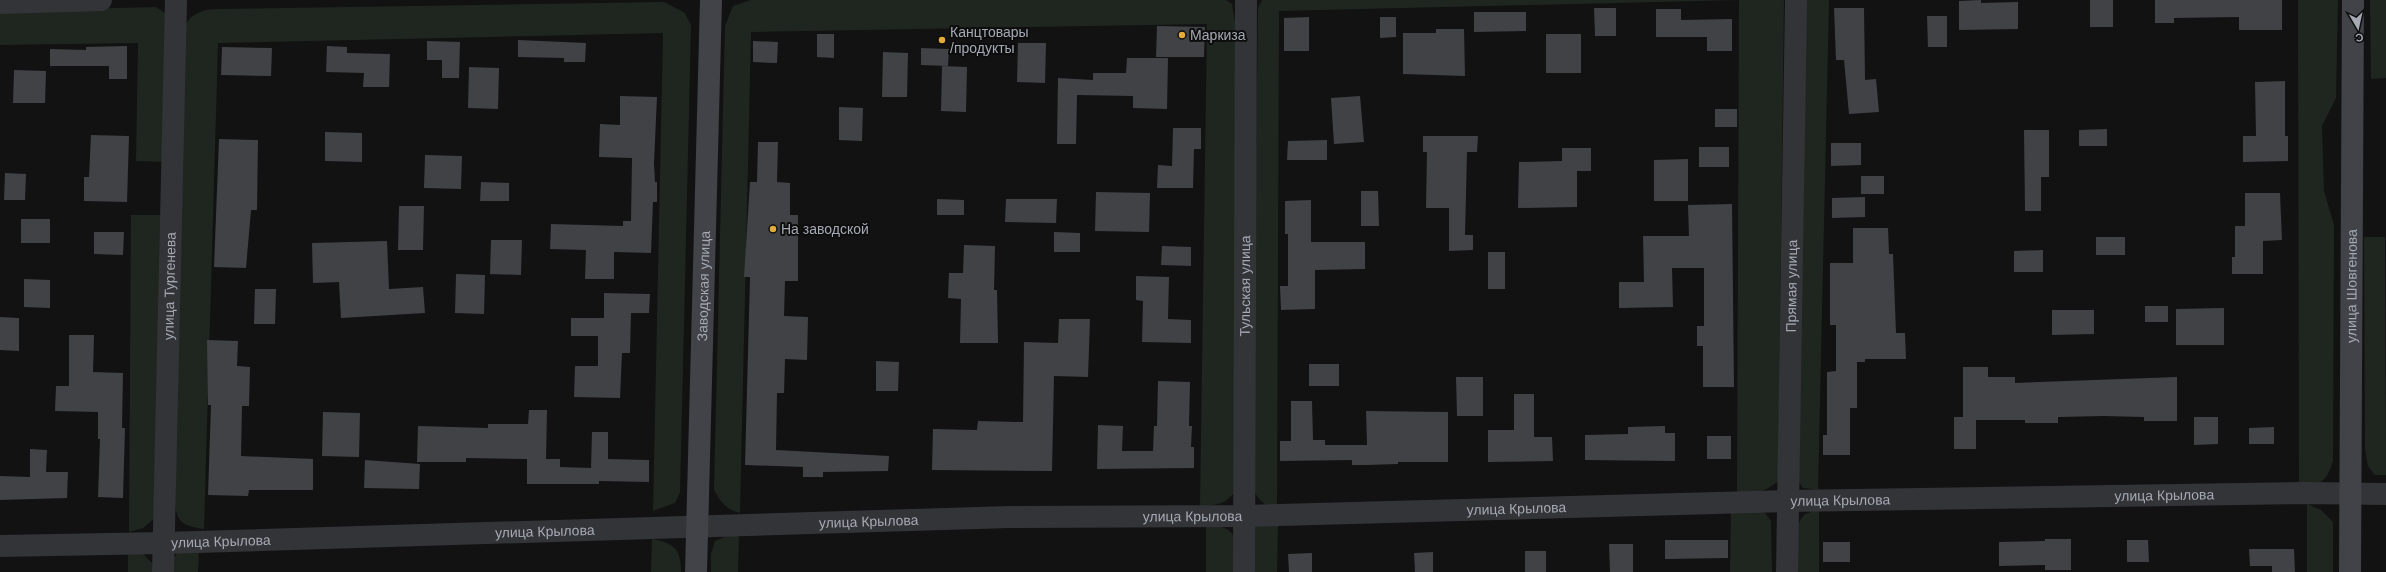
<svg xmlns="http://www.w3.org/2000/svg" width="2386" height="572" viewBox="0 0 2386 572" font-family="Arial,sans-serif">
	<style>
		.green { fill: #1f261f }
		.building { fill: #414246 }
		.lines { fill: none; stroke-linecap: round; stroke-linejoin: round }
		.minor { stroke: #333438; stroke-width: 22 }
		.secondary { stroke: #414348; stroke-width: 22 }
		.poi-dot { fill: #e3ac3a; stroke: #0d0d0e; stroke-width: 1.5 }
		.labels { text-anchor: middle; stroke-width: 4; stroke-linejoin: round; paint-order: stroke }
		.poi-label { font-size: 14px; fill: #a4a9b3; stroke: #0d0d0e; text-anchor: start }
		.street-label { font-size: 14px; fill: #a4a9b3; stroke: #0d0d0e }
	</style>
	<rect width="100%" height="100%" fill="#121213"/>
	<!-- green -->
	<g class="green">
		<path d="M 751,0 L 1226,0 L 1232,4 L 1236,28 L 1234,493 C 1224,505 1216,505 1200,506 L 1207,24 L 751,32 L 740,513 C 726,509 721,503 714,490 L 725,26 L 733,6 Z"/>
		<path d="M 1262,0 L 1784,0 L 1778,481 C 1766,492 1754,494 1737,494 L 1739,0 L 1279,11 L 1277,508 C 1262,505 1258,500 1252,486 L 1258,8 Z"/>
		<polygon points="1804,0 1829,0 1818,490 1803,488 1797,479"/>
		<path d="M 2298,0 L 2338,0 L 2336,98 L 2322,126 L 2324,191 L 2334,225 L 2333,461 C 2325,485 2322,483 2299,485 Z"/>
		<polygon points="2370,0 2386,0 2386,78 2371,79"/>
		<path d="M 664,2 L 685,13 L 691,25 L 680,493 L 675,503 L 653,511 L 663,33 L 218,43 L 204,529 C 184,526 176,523 175,502 L 185,26 C 191,13 204,9 218,9 Z"/>
		<polygon points="156,7 165,13 165,162 136,161 138,43 0,45 0,11"/>
		<polygon points="131,215 160,215 157,516 143,528 129,532"/>
		<polygon points="2364,237 2385,237 2386,475 2375,475 2368,466 2365,449"/>
		<polygon points="2307,504 2321,510 2333,522 2333,572 2307,572"/>
		<polygon points="1731,508 1765,513 1771,521 1772,572 1730,572"/>
		<polygon points="1819,508 1819,572 1794,572 1797,525 1804,515"/>
		<polygon points="1257,521 1278,522 1277,572 1251,572 1251,528"/>
		<path d="M 1206,524 C 1242,527 1236,543 1236,572 L 1206,572 Z"/>
		<polygon points="731,534 739,534 738,572 711,572 711,554 715,541"/>
		<path d="M 652,539 C 674,543 681,549 681,572 L 651,572 Z"/>
		<polygon points="199,549 198,572 171,572 171,562 178,552"/>
		<polygon points="128,551 142,553 154,565 154,572 128,572"/>
	</g>
	<!-- building -->
	<g class="building">
		<polygon points="1981,0 1981,3 2018,2 2018,29 1959,30 1959,1"/>
		<rect x="2090" y="0" width="23" height="27"/>
		<polygon points="2155,0 2282,0 2282,30 2239,30 2239,17 2174,18 2174,23 2155,23"/>
		<polygon points="1594,8 1616,8 1616,36 1595,36"/>
		<polygon points="1834,8 1864,8 1865,80 1876,79 1879,112 1849,114 1844,60 1836,60"/>
		<polygon points="1656,9 1681,9 1681,20 1732,19 1732,51 1707,51 1707,37 1656,37"/>
		<polygon points="1474,12 1526,12 1526,31 1474,32"/>
		<polygon points="1927,16 1947,16 1947,47 1928,47"/>
		<polygon points="1309,17 1309,51 1284,51 1284,18"/>
		<polygon points="1380,17 1396,17 1396,37 1380,38"/>
		<polygon points="1157,26 1205,27 1204,57 1156,57"/>
		<polygon points="1436,29 1464,29 1465,76 1403,74 1403,33 1436,33"/>
		<polygon points="817,34 834,34 834,58 817,57"/>
		<rect x="1546" y="34" width="35" height="39"/>
		<polygon points="518,40 586,43 585,62 564,62 564,58 518,57"/>
		<polygon points="427,41 460,42 459,78 442,78 442,60 427,60"/>
		<polygon points="753,41 778,42 777,63 753,62"/>
		<polygon points="1018,43 1046,43 1045,83 1017,82"/>
		<polygon points="127,46 127,79 109,79 109,66 50,66 50,49 86,50 86,47"/>
		<polygon points="327,46 347,47 347,53 390,54 389,87 363,87 364,73 326,72"/>
		<polygon points="222,47 272,48 271,76 221,75"/>
		<polygon points="921,48 949,49 948,66 921,65"/>
		<polygon points="883,52 908,53 907,97 882,97"/>
		<polygon points="1127,58 1168,58 1167,109 1133,108 1133,96 1077,95 1076,144 1057,144 1058,78 1093,80 1093,73 1126,73"/>
		<polygon points="942,66 967,67 966,112 941,111"/>
		<polygon points="469,67 499,68 498,109 468,108"/>
		<polygon points="14,70 46,71 45,103 13,103"/>
		<polygon points="2285,81 2285,136 2288,136 2288,161 2243,162 2243,136 2256,136 2255,82"/>
		<polygon points="620,96 657,97 654,163 655,182 657,182 657,202 653,202 651,253 614,252 614,279 585,279 586,250 550,249 551,224 623,226 623,221 631,221 632,158 599,157 600,124 620,125"/>
		<polygon points="1360,96 1364,142 1334,144 1331,98"/>
		<polygon points="839,107 863,108 862,141 839,140"/>
		<rect x="1715" y="109" width="22" height="18"/>
		<polygon points="1173,128 1201,128 1201,149 1194,149 1193,188 1157,188 1158,165 1172,166"/>
		<polygon points="2107,129 2107,146 2079,146 2079,130"/>
		<polygon points="2024,130 2049,130 2049,177 2041,177 2041,211 2025,211"/>
		<polygon points="325,132 362,133 362,162 325,161"/>
		<polygon points="91,135 129,136 127,202 84,201 84,177 89,177"/>
		<polygon points="1423,136 1478,136 1477,152 1467,152 1465,235 1473,235 1473,250 1449,251 1449,208 1426,208 1427,152 1423,152"/>
		<polygon points="219,139 258,140 257,210 251,210 246,268 214,267"/>
		<polygon points="1327,140 1327,160 1287,160 1288,141"/>
		<polygon points="758,142 778,142 777,182 790,183 790,215 798,215 798,281 785,281 784,316 808,317 807,360 785,359 784,393 777,393 776,450 889,456 888,471 823,472 823,477 803,477 803,467 745,465 750,277 744,277 750,182 757,182"/>
		<polygon points="1831,143 1861,143 1861,165 1831,166"/>
		<rect x="1699" y="147" width="30" height="20"/>
		<polygon points="1562,148 1591,148 1591,171 1577,171 1577,207 1518,208 1519,162 1562,161"/>
		<polygon points="425,155 462,156 461,189 424,188"/>
		<polygon points="1688,159 1688,201 1654,201 1654,160"/>
		<polygon points="5,173 26,174 25,200 4,200"/>
		<rect x="1861" y="176" width="23" height="18"/>
		<polygon points="481,182 509,183 509,201 480,201"/>
		<polygon points="1361,191 1378,191 1379,226 1361,226"/>
		<polygon points="1096,192 1150,193 1149,232 1095,231"/>
		<polygon points="2245,193 2280,193 2282,240 2263,241 2263,274 2232,274 2232,257 2235,257 2235,226 2245,226"/>
		<polygon points="1865,197 1865,217 1832,218 1832,198"/>
		<polygon points="937,199 964,200 964,215 937,215"/>
		<polygon points="1006,199 1057,199 1056,223 1005,222"/>
		<polygon points="1311,200 1311,242 1365,242 1365,269 1315,270 1315,309 1281,310 1280,286 1288,286 1288,234 1285,234 1285,201"/>
		<polygon points="1732,204 1734,387 1703,387 1703,346 1697,346 1697,326 1704,326 1704,268 1672,268 1673,307 1619,308 1619,282 1644,282 1643,236 1689,236 1688,205"/>
		<polygon points="399,206 424,206 423,250 398,250"/>
		<rect x="21" y="219" width="29" height="24"/>
		<polygon points="1853,228 1888,228 1889,254 1893,254 1896,333 1905,333 1906,359 1865,359 1865,362 1857,362 1857,408 1850,408 1850,455 1823,455 1823,435 1827,435 1827,372 1836,371 1836,325 1830,325 1830,263 1853,263"/>
		<polygon points="94,232 124,232 123,255 94,254"/>
		<polygon points="1054,232 1080,233 1080,252 1054,252"/>
		<rect x="2096" y="237" width="29" height="18"/>
		<polygon points="491,240 522,240 521,275 490,274"/>
		<polygon points="387,241 389,289 423,287 425,313 341,318 339,282 313,283 312,243"/>
		<polygon points="964,245 995,246 994,290 997,290 998,343 960,343 961,299 948,298 949,273 963,273"/>
		<polygon points="1162,246 1191,247 1191,266 1161,265"/>
		<polygon points="2043,250 2043,272 2014,272 2014,251"/>
		<rect x="1488" y="252" width="17" height="37"/>
		<polygon points="456,274 485,275 484,314 455,313"/>
		<polygon points="1136,276 1169,277 1168,319 1191,320 1191,343 1142,342 1143,301 1136,300"/>
		<polygon points="24,279 50,280 50,308 24,307"/>
		<polygon points="255,289 276,289 275,324 254,324"/>
		<polygon points="604,293 650,294 649,313 631,313 630,353 622,353 620,398 574,397 575,366 598,366 598,336 571,336 571,318 604,318"/>
		<rect x="2145" y="306" width="23" height="16"/>
		<polygon points="2224,308 2224,345 2176,345 2176,309"/>
		<polygon points="2052,310 2094,310 2094,334 2052,335"/>
		<polygon points="0,317 19,318 19,351 0,350"/>
		<polygon points="1059,319 1090,319 1088,377 1054,376 1052,471 932,470 933,429 977,430 978,421 1023,422 1024,342 1058,343"/>
		<polygon points="69,335 94,335 93,372 123,373 122,428 125,428 123,498 98,497 100,439 98,439 98,412 55,411 56,386 69,386"/>
		<polygon points="207,340 238,341 237,366 250,367 249,406 242,406 241,456 313,459 313,490 249,490 248,496 208,495 211,405 208,405"/>
		<polygon points="876,361 899,362 898,391 876,391"/>
		<rect x="1309" y="364" width="30" height="22"/>
		<polygon points="1963,367 1988,367 1988,377 2015,377 2015,383 2177,377 2177,421 2144,421 2144,417 2103,416 2058,417 2058,423 2025,423 2025,420 1976,420 1976,449 1954,449 1954,417 1963,417"/>
		<polygon points="1456,377 1483,377 1483,416 1457,416"/>
		<polygon points="1158,381 1190,382 1189,426 1192,426 1191,447 1194,447 1194,468 1097,469 1098,425 1123,426 1122,451 1153,451 1154,426 1157,426"/>
		<polygon points="1514,394 1534,394 1534,437 1552,437 1553,461 1488,462 1488,430 1514,430"/>
		<polygon points="1291,401 1312,401 1313,440 1325,440 1325,445 1367,445 1366,411 1448,412 1448,462 1398,462 1398,464 1367,465 1352,465 1352,460 1280,461 1280,441 1291,441"/>
		<polygon points="529,410 547,410 546,459 560,459 560,467 591,468 592,432 608,432 608,459 649,460 649,482 599,481 599,484 527,484 527,459 466,458 466,462 417,462 418,426 488,428 488,424 528,424"/>
		<polygon points="323,412 360,413 359,457 322,456"/>
		<polygon points="2194,417 2218,417 2218,444 2194,445"/>
		<polygon points="1665,426 1665,433 1675,433 1675,461 1585,460 1585,435 1628,434 1628,427"/>
		<polygon points="2274,427 2274,444 2249,444 2249,428"/>
		<rect x="1707" y="436" width="24" height="23"/>
		<polygon points="30,449 47,450 46,472 68,472 67,498 0,500 0,476 30,477"/>
		<polygon points="365,460 420,464 419,489 364,488"/>
		<polygon points="2045,539 2071,539 2071,570 2045,570 2045,565 1999,566 1999,542 2045,541"/>
		<polygon points="1665,540 1728,540 1728,558 1665,559"/>
		<polygon points="2127,540 2148,540 2149,562 2127,562"/>
		<rect x="1823" y="542" width="27" height="20"/>
		<polygon points="1609,544 1633,544 1633,572 1610,572"/>
		<polygon points="2249,549 2294,549 2295,572 2272,572 2272,566 2250,566"/>
		<rect x="1525" y="551" width="21" height="21"/>
		<polygon points="1433,552 1433,572 1415,572 1414,553"/>
		<polygon points="1312,553 1312,572 1289,572 1288,554"/>
	</g>
	<g class="lines">
		<!-- minor -->
		<g class="minor">
			<polyline points="0,3 101,0"/>
			<path id="s1" d="M 0,546 L 163,543 L 1010,517 L 1244,516 L 1788,501 L 2304,493 L 2386,494"/>
			<path id="s2" d="M 163,572 L 176,0"/>
			<path id="s3" d="M 1244,572 L 1246,0"/>
			<path id="s4" d="M 1787,572 L 1796,0"/>
		</g>
		<!-- secondary -->
		<g class="secondary">
			<path id="s5" d="M 696,572 L 711,0"/>
			<path id="s6" d="M 2350,572 L 2353,0"/>
		</g>
	</g>
	<!-- markers -->
	<g class="poi-dot">
		<circle cx="1182" cy="35" r="4"/>
		<circle cx="942" cy="40" r="4"/>
		<circle cx="773" cy="229" r="4"/>
	</g>
	<g class="labels">
		<!-- poi labels -->
		<g class="poi-label">
			<text x="950" y="37">Канцтовары<tspan x="950" dy="16">/продукты</tspan></text>
			<text x="1190" y="40">Маркиза</text>
			<text x="781" y="234">На заводской</text>
		</g>
		<!-- street labels -->
		<g class="street-label">
			<text dy="5" stroke="none"><textPath href="#s2" startOffset="286">улица Тургенева</textPath></text>
			<text dy="5" stroke="none"><textPath href="#s5" startOffset="286">Заводская улица</textPath></text>
			<text dy="5" stroke="none"><textPath href="#s3" startOffset="286">Тульская улица</textPath></text>
			<text dy="5" stroke="none"><textPath href="#s4" startOffset="286">Прямая улица</textPath></text>
			<text dy="5" stroke="none"><textPath href="#s6" startOffset="286">улица Шовгенова</textPath></text>
			<text dy="5" stroke="none"><textPath href="#s1" startOffset="2165">улица Крылова</textPath></text>
			<text dy="5" stroke="none"><textPath href="#s1" startOffset="1841">улица Крылова</textPath></text>
			<text dy="5" stroke="none"><textPath href="#s1" startOffset="1517">улица Крылова</textPath></text>
			<text dy="5" stroke="none"><textPath href="#s1" startOffset="1193">улица Крылова</textPath></text>
			<text dy="5" stroke="none"><textPath href="#s1" startOffset="869">улица Крылова</textPath></text>
			<text dy="5" stroke="none"><textPath href="#s1" startOffset="545">улица Крылова</textPath></text>
			<text dy="5" stroke="none"><textPath href="#s1" startOffset="221">улица Крылова</textPath></text>
		</g>
	</g>
	<!-- north arrow -->
	<g transform="translate(2358 28) rotate(171)" stroke="#0d0d0e" stroke-width="3" paint-order="stroke">
	<path d="M0-3L7 15L0 10L-7 15Z" fill="#a4a9b3"/>
	<text y="-6" font-size="11" font-weight="bold" text-anchor="middle" fill="#a4a9b3">С</text>
	</g>
</svg>
